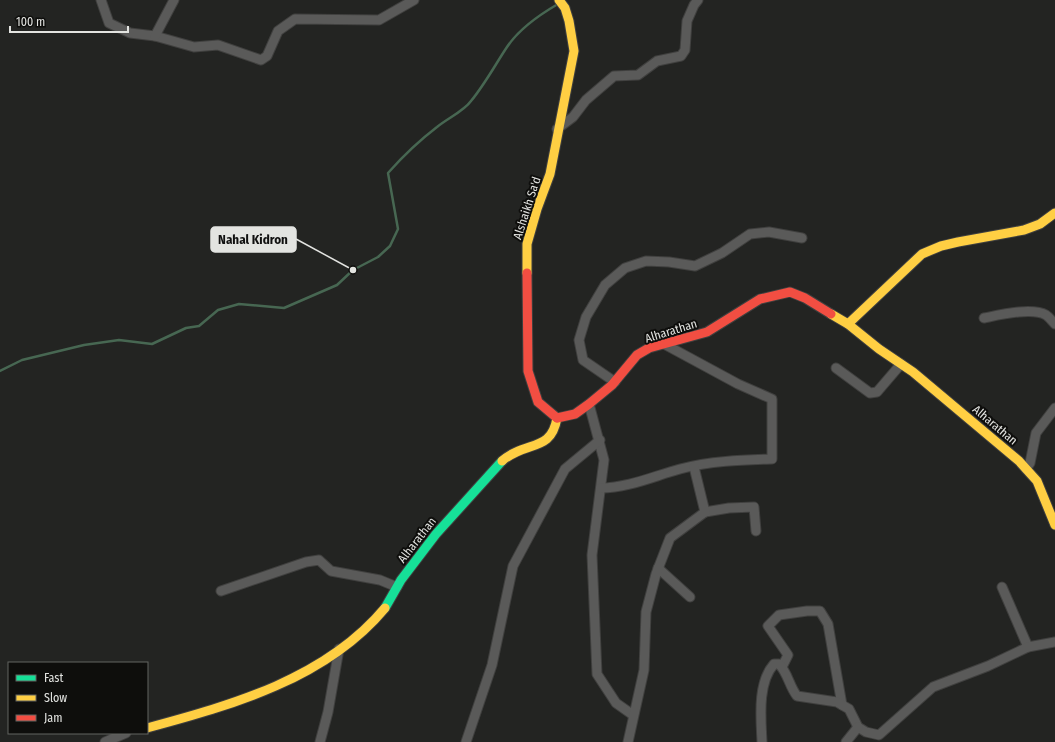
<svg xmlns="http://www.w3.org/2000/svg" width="1055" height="742" viewBox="0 0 1055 742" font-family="'Fira Sans Condensed',sans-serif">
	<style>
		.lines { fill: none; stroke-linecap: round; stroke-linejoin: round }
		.stream { stroke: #476752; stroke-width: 2.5 }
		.street-casing { stroke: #40403f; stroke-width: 11 }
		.fast-casing { stroke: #40403f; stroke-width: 11 }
		.slow-casing { stroke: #40403f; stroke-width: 11 }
		.jam-casing { stroke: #40403f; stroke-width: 11 }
		.street { stroke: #5a5a59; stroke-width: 9 }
		.fast { stroke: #16e098; stroke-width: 9 }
		.slow { stroke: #ffcf43; stroke-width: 9 }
		.jam { stroke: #f24e42; stroke-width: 9 }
		.labels { text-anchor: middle; stroke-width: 4; stroke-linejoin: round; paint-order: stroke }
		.street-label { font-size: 12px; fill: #e3e4e1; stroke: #0e0e0c }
		.leader { fill: none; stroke: #e3e4e1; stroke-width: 1.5 }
		.callout-dot { fill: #e3e4e1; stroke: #0e0e0c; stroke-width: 1.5 }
		.callout { fill: #e3e4e1; stroke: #e3e4e1; stroke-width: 1.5 }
		.callout-label { font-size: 13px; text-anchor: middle; font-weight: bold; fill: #111 }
	</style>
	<rect width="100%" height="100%" fill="#232422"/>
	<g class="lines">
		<!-- stream -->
		<path class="stream" d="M 0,371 L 22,360 L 84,345 L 119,340 L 152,344 L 186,328 L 199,326 L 218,310 L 239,304 L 284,308 L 337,285 L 353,270 L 378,257 L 390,246 L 398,229 L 388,173 C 403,156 420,140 437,127 C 448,118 464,111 471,101 C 485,84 495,65 507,47 C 519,29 539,15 558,4"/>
		<!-- street casing -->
		<g class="street-casing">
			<g id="street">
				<polyline points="101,0 109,23 130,33 155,36 194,47 218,45 261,60 267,56 278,31 295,19 379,20 414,0"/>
				<polyline points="155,36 174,0"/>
				<polyline points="557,129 573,117 586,100 614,76 638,75 657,61 681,56 685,50 687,21 694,5 698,0"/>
				<path d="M 984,318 C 999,315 1032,307 1046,315 C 1049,317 1052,321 1055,324"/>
				<polyline points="836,368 870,393 877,392 901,364"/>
				<polyline points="615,382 583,360 579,340 586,317 605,285 625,268 646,261 669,262 695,266 722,253 750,234 769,232 802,238"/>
				<polyline points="589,404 604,460 592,555 597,674 616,703 633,715"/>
				<polyline points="1026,469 1030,463 1036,433 1055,408"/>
				<path d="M 601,488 C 628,488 654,476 680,469 C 710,461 741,460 772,459 L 772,399 L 738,384 L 664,344"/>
				<polyline points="705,512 729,508 754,507 756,531"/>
				<polyline points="658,568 690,597"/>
				<polyline points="1002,587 1028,647"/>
				<polyline points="221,591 306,562 319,560 331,571 380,580 397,587"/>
				<polyline points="782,667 788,655 768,626 779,615 807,611 820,611 828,624 842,705"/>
				<polyline points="105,742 126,733"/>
				<polyline points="320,742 328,712 339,649"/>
				<polyline points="466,742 492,665 513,566 565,469 600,440"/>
				<polyline points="628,742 644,670 646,612 656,574 670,538 705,512 694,467"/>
				<path d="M 762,742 C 761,719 757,683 774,664 L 779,664 C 788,673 789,686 797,696 L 837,702 L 849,709 L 858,727 L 866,732 L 879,735 L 933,687 L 988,666 L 1028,647 L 1055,642"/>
				<polyline points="846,742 858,727"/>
			</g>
		</g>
		<!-- fast casing -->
		<g class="fast-casing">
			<polyline id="fast" points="385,608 401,580 436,534 502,461"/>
		</g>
		<!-- slow casing -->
		<g class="slow-casing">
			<g id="slow">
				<polyline points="527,273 527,244 537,209 550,174 574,51 569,21 565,8 559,0"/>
				<polyline points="831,314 848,324 879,349 913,372 1019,461 1037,481 1055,525"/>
				<polyline points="848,324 922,254 941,246 958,242 1024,230 1040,224 1055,213"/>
				<path d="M 502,461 C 526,440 551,453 557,418"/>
				<path d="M 147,728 C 232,705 326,679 385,608"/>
			</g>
		</g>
		<!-- jam casing -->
		<g class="jam-casing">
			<g id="jam">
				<polyline points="527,273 528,371 538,402 557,418"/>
				<polyline points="557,418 575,414 589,404 612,385 637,355 649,348 707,332 760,299 790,292 805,298 831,314"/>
			</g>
		</g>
		<!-- street -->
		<use href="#street" class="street"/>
		<!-- fast -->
		<use href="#fast" class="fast"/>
		<!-- slow -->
		<use href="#slow" class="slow"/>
		<!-- jam -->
		<use href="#jam" class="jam"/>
	</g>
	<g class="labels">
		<!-- street labels -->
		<g class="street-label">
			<text transform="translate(527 208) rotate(-72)" y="4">Alshaikh Sa'd</text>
			<text transform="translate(671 331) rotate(-17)" y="4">Alharathan</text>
			<text transform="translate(995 425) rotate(40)" y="4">Alharathan</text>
			<text transform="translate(417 540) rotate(-52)" y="4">Alharathan</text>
		</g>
	</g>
	<!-- callouts -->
	<path class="leader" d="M353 270L296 239"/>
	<circle class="callout-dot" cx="353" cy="270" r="4"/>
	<rect class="callout" x="211" y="227" width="85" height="25" rx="4"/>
	<g class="callout-label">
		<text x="253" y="244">Nahal Kidron</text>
	</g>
	<!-- legend -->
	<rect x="8" y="662" width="140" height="72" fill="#0e0e0c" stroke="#636461"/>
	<rect x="16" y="675" width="20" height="6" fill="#16e098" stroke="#636461"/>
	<text x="44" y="682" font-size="12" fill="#e3e4e1">Fast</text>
	<rect x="16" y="695" width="20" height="6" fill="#ffcf43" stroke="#636461"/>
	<text x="44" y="702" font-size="12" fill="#e3e4e1">Slow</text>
	<rect x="16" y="715" width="20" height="6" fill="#f24e42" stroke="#636461"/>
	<text x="44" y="722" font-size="12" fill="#e3e4e1">Jam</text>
	<!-- scale -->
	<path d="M10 26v6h118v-6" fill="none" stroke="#e3e4e1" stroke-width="2"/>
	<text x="16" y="26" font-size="12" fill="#e3e4e1" stroke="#0e0e0c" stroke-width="3" paint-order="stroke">100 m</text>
</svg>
